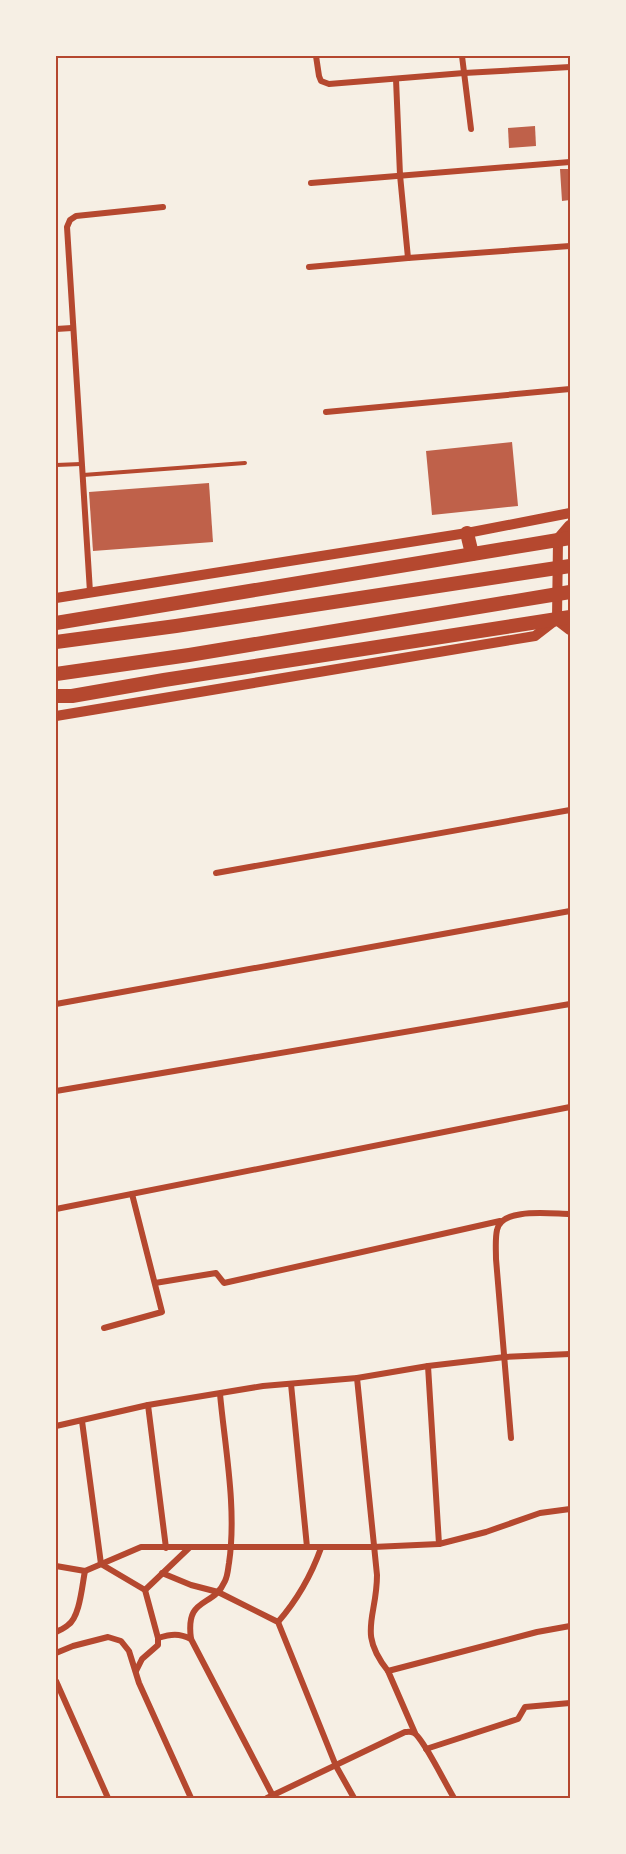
<svg xmlns="http://www.w3.org/2000/svg" width="626" height="1854" viewBox="0 0 626 1854" font-family="'Noto Serif',serif">
	<style>
		.building { fill: #bf614a }
		.lines { fill: none; stroke-linecap: round; stroke-linejoin: round }
		.service { stroke: #b5482f; stroke-width: 4 }
		.minor { stroke: #b5482f; stroke-width: 6 }
		.tertiary { stroke: #b5482f; stroke-width: 10 }
		.primary { stroke: #b5482f; stroke-width: 12 }
		.trunk { stroke: #b5482f; stroke-width: 14 }
		.neatline { fill: none; stroke: #b5482f; stroke-width: 2 }
	</style>
	<rect width="100%" height="100%" fill="#f6efe4"/>
	<!-- building -->
	<g class="building">
		<polygon points="535,126 536,146 509,148 508,128"/>
		<polygon points="560,169 570,169 570,200 562,201"/>
		<polygon points="512,442 518,506 432,515 426,451"/>
		<polygon points="209,483 213,542 93,551 89,492"/>
	</g>
	<g class="lines">
		<!-- service -->
		<g class="service">
			<polyline points="56,465 81,464"/>
			<polyline points="83,475 245,463"/>
		</g>
		<!-- minor -->
		<g class="minor">
			<polyline points="316,56 319,76 321,81 329,84 464,73 570,67"/>
			<polyline points="462,56 471,129"/>
			<polyline points="396,79 400,175 408,258"/>
			<polyline points="311,183 570,162"/>
			<polyline points="309,267 408,258 570,246"/>
			<polyline points="56,329 72,328"/>
			<polyline points="326,412 570,389"/>
			<polyline points="90,592 67,227 70,220 76,216 163,207"/>
			<polyline points="216,873 570,810"/>
			<polyline points="56,1004 570,911"/>
			<polyline points="56,1091 570,1004"/>
			<polyline points="56,1209 570,1107"/>
			<polyline points="155,1283 216,1273 224,1283 500,1221"/>
			<polyline points="104,1328 162,1312 132,1194"/>
			<polyline points="428,1366 439,1544"/>
			<path d="M 357,1378 L 377,1575 C 377,1618 357,1632 388,1671"/>
			<polyline points="291,1384 307,1547"/>
			<path d="M 220,1394 C 225,1448 237,1509 229,1563 C 228,1568 228,1575 225,1581 C 213,1609 185,1595 191,1639 L 274,1798"/>
			<polyline points="148,1405 166,1548"/>
			<polyline points="82,1421 101,1564 145,1590 158,1638 158,1645 142,1659 136,1671"/>
			<polyline points="56,1426 148,1405 263,1386 357,1378 428,1366 505,1357 570,1354"/>
			<path d="M 511,1438 L 496,1259 C 496,1250 495,1239 497,1230 C 501,1207 552,1214 570,1214"/>
			<polyline points="56,1566 85,1571 141,1547 373,1547 439,1544 486,1532 540,1513 570,1509"/>
			<polyline points="162,1573 191,1585 218,1592 278,1622 336,1766 354,1798"/>
			<polyline points="145,1590 189,1548"/>
			<path d="M 278,1622 C 298,1599 311,1576 321,1548"/>
			<path d="M 56,1632 C 60,1630 65,1628 68,1625 C 80,1617 82,1585 85,1571"/>
			<path d="M 158,1638 C 171,1634 179,1633 191,1639"/>
			<polyline points="56,1653 73,1646 108,1637 121,1641 129,1651 139,1683 191,1798"/>
			<polyline points="56,1681 108,1798"/>
			<polyline points="415,1733 388,1671 537,1632 570,1626"/>
			<polyline points="426,1749 518,1719 525,1707 570,1703"/>
			<path d="M 267,1798 L 405,1732 C 407,1732 411,1731 414,1733 C 423,1738 447,1787 454,1798"/>
		</g>
		<!-- tertiary -->
		<g class="tertiary">
			<polyline points="56,598 467,533 570,513"/>
			<polyline points="56,716 535,636 557,619 558,540"/>
		</g>
		<!-- primary -->
		<g class="primary">
			<polyline points="558,540 570,526"/>
			<polyline points="557,619 570,629"/>
		</g>
		<!-- trunk -->
		<g class="trunk">
			<polyline points="467,533 472,554"/>
			<polyline points="56,623 570,538"/>
			<polyline points="56,642 176,626 570,566"/>
			<polyline points="56,674 189,655 570,592"/>
			<polyline points="56,696 72,696 164,680 570,617"/>
		</g>
	</g>
	<!-- border -->
	<rect width="626" height="1854" fill="none" stroke="#f6efe4" stroke-width="114"/>
	<rect x="57" y="57" width="512" height="1740" class="neatline"/>
</svg>
